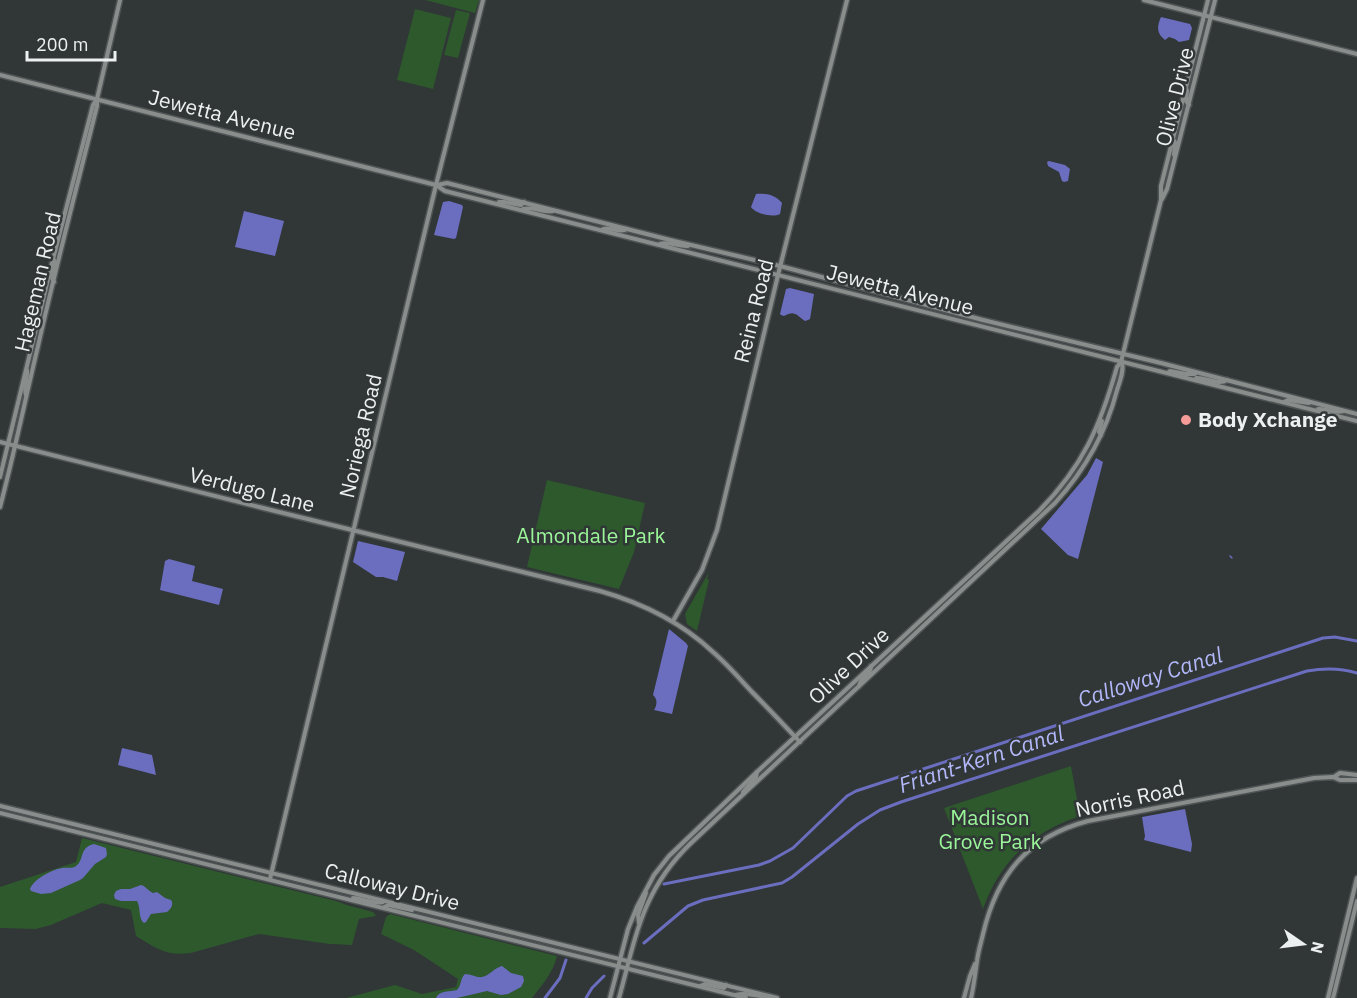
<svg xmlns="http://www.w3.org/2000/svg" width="1357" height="998" viewBox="0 0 1357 998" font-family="'IBM Plex Sans',sans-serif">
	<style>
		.green { fill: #2d592d }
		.water { fill: #6b6ebf }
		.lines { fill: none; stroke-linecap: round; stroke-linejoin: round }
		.stream { stroke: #6b6ebf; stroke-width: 1.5 }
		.canal { stroke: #6b6ebf; stroke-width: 3 }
		.secondary-casing { stroke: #4f5455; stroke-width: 7 }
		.secondary { stroke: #898e8c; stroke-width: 4 }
		.poi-dot { fill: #f59b98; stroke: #313637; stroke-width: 2 }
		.labels { text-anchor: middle; stroke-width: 5; stroke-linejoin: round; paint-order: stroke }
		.street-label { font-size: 21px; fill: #ecf0f1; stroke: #313637 }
		.poi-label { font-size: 21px; font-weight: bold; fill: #ecf0f1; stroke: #313637; text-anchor: start }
		.park-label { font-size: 21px; fill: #9af698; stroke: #313637 }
		.water-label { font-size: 22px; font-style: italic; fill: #b3b8fa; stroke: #313637 }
	</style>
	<rect width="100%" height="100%" fill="#313637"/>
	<!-- green -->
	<g class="green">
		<polygon points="425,0 479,0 475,13"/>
		<polygon points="415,9 451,18 433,89 397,80"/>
		<polygon points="456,10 470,13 458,58 444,55"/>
		<polygon points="547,480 645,503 634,552 619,589 527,567"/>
		<polygon points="709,572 707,579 709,580 697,631 687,624 685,614"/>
		<path d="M 1071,766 L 1080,816 C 1032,832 1000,861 983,909 L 944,808 Z"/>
		<path d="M 82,838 L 336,901 L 347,905 L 373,912 L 376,916 L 359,919 L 352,945 L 330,944 L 259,934 L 191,953 C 165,956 158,949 136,936 L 131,910 L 102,903 L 51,925 L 36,929 L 0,928 L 0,887 L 76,862 Z"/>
		<path d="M 390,914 L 557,956 C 553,973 542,985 532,998 L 346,998 L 395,985 L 422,994 L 456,987 L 458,979 L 414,950 L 381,934 L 386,917 Z"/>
	</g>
	<!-- water -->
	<g class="water">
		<path d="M 1161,17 L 1190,24 L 1192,28 L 1189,40 L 1179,42 L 1175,39 L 1169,37 L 1165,40 C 1156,33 1157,26 1161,17 Z"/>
		<polygon points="1049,161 1065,165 1070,169 1068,181 1064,182 1062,181 1059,172 1048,166 1047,162"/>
		<path d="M 756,194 C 767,193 775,195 782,203 L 780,214 C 773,218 756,214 751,207 Z"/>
		<polygon points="449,201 462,205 463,207 456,238 454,239 434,235 443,202"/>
		<polygon points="244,211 284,221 275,256 235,247"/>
		<path d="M 790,288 L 814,294 L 810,319 L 808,320 L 805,321 C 796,315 795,310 784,316 L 781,315 L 780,314 L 786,289 Z"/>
		<polygon points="1096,458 1103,462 1078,559 1068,555 1041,529 1087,475"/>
		<polygon points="358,541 405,552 397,581 383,577 376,577 353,562"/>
		<polygon points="169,559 195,566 192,581 223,589 219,605 160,590 165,561"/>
		<path d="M 669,629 L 686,643 L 688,646 L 672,714 L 654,710 C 657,706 658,699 653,695 Z"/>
		<polygon points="122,748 152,755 156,775 118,765"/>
		<polygon points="1185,809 1192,844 1191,852 1144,840 1145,836 1142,817"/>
		<path d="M 94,844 L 106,848 L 107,854 L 106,857 L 95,864 L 83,878 L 80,880 L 51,893 L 41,894 L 31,891 L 30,889 C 34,879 51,870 62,868 C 66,867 72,869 76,866 C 85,860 78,848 94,844 Z"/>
		<path d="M 141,885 C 146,886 148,891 153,893 L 157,892 L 165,898 L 171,900 C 174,904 171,909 167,912 L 151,914 L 146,922 L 144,923 C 138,919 141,908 137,901 L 121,901 L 115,899 L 114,895 L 116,891 L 121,889 L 130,889 Z"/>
		<path d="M 502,966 L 511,973 L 523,976 L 524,981 L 521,987 L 508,994 L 501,995 L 487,991 L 457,998 L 436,998 C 439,990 450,992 457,990 C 462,985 460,978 465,974 C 471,974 477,978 482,977 C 489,976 494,968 502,966 Z"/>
	</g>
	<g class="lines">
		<!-- stream -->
		<polyline class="stream" points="1230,556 1232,558"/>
		<!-- canal -->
		<g class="canal">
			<polyline points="664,884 759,865 770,861 793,848 847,796 856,791 1323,638 1335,637 1357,641"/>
			<path d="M 644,943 L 688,906 L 703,900 L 782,883 L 792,877 L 858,824 L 880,810 L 901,802 L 1307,671 C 1325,668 1340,668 1357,673"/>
			<polyline points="545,998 560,978 566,960"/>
			<polyline points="586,998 592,988 604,976"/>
		</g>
		<!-- secondary casing -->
		<g class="secondary-casing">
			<g id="secondary">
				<polyline points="1144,0 1357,54"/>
				<polyline points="0,75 436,185 445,191 1357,421"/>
				<polyline points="1187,90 1186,101 1189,105"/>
				<polyline points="1173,139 1175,142 1174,155"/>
				<polyline points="437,185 447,183 674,241 780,266 983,320 1161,363 1357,414"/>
				<polyline points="1162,199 1167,189 1215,0"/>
				<polyline points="499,202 504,202 521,205 524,202"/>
				<path d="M 523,209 C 533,206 543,213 553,211"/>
				<path d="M 603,229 C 611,226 619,234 627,229"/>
				<path d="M 660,244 C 669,241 679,247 688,246"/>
				<polyline points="54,282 52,278 55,265 54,260"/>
				<polyline points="1168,373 1170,371 1186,374 1195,374"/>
				<path d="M 1196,378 C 1206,377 1218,386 1227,380"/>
				<path d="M 26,395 C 23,387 28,378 27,370"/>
				<polyline points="1284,402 1288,400 1309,403"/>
				<path d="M 1318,409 C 1327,408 1334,414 1343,411"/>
				<polyline points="1101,435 1099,432 1102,421"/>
				<path d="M 0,442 L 263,508 L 600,591 C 642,603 681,622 713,652 C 727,664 739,678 752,692 C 768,708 784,725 800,742"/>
				<polyline points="0,477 51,267 93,105 97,99 120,0"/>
				<path d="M 0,507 C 14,454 25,400 38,346 C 56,266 77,186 97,106 L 97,100"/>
				<polyline points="673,621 702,570 717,530 778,275 847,0"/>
				<path d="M 859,686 C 860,677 872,674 871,666"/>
				<polyline points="1334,777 1340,773 1357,775"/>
				<polyline points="743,792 756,777 757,772"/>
				<polyline points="0,806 777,998"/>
				<polyline points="0,813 746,998"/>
				<polyline points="270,879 436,185 483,0"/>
				<path d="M 353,898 C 363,898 373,905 383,902"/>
				<polyline points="384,907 389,905 412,910"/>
				<polyline points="639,923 638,915 646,893"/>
				<polyline points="700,986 705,984 724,988 726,985"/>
				<path d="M 736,995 C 747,991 758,998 769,996"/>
				<path d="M 610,998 L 628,929 L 637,907 L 654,875 L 669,856 L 757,772 L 1039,511 C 1083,466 1100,427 1117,367 L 1121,362 L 1161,200 L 1161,186 L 1208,0"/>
				<path d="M 619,998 C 636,936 642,890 691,843 L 1055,503 C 1085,470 1106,433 1117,390 C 1120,381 1124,371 1122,363"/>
				<polyline points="964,998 970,976 975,964"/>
				<path d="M 971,998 C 974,985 975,974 977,961 C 978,952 981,943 983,934 C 997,875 1027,837 1088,821 L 1314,778 L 1333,777 L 1340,780 L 1357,780"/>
				<polyline points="1328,998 1357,878"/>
				<polyline points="1333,998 1357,901"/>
			</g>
		</g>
		<!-- secondary -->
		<use href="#secondary" class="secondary"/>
	</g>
	<!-- markers -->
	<circle class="poi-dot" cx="1186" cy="420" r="6"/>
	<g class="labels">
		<!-- street labels -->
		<g class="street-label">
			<text transform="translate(1175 97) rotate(-76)" y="7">Olive Drive</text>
			<text transform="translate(222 115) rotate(14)" y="7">Jewetta Avenue</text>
			<text transform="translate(38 282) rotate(-77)" y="7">Hageman Road</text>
			<text transform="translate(900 290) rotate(14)" y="7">Jewetta Avenue</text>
			<text transform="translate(754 311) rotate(-76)" y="7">Reina Road</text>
			<text transform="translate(361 436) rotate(-77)" y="7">Noriega Road</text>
			<text transform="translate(252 490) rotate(14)" y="7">Verdugo Lane</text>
			<text transform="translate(849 666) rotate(-43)" y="7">Olive Drive</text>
			<text transform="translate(1130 799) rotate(-12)" y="7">Norris Road</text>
			<text transform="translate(392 887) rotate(14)" y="7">Calloway Drive</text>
		</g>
		<!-- poi labels -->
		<g class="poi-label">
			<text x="1198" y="427">Body Xchange</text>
		</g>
		<!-- park labels -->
		<g class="park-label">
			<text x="591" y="543">Almondale Park</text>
			<text x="990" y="825">Madison<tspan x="990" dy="24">Grove Park</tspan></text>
		</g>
		<!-- water labels -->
		<g class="water-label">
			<text transform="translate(1150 677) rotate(-18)" y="8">Calloway Canal</text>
			<text transform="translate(981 759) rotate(-18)" y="8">Friant-Kern Canal</text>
		</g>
	</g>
	<!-- north arrow -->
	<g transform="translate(1303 944) rotate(104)" stroke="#313637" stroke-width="4.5" paint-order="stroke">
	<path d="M0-4.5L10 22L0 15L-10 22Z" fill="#ecf0f1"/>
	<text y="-9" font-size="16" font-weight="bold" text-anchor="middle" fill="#ecf0f1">N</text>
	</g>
	<!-- scale -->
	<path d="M27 51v9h88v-9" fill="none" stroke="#ecf0f1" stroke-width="3"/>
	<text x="36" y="51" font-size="18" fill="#ecf0f1" stroke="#313637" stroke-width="4.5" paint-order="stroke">200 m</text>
</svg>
